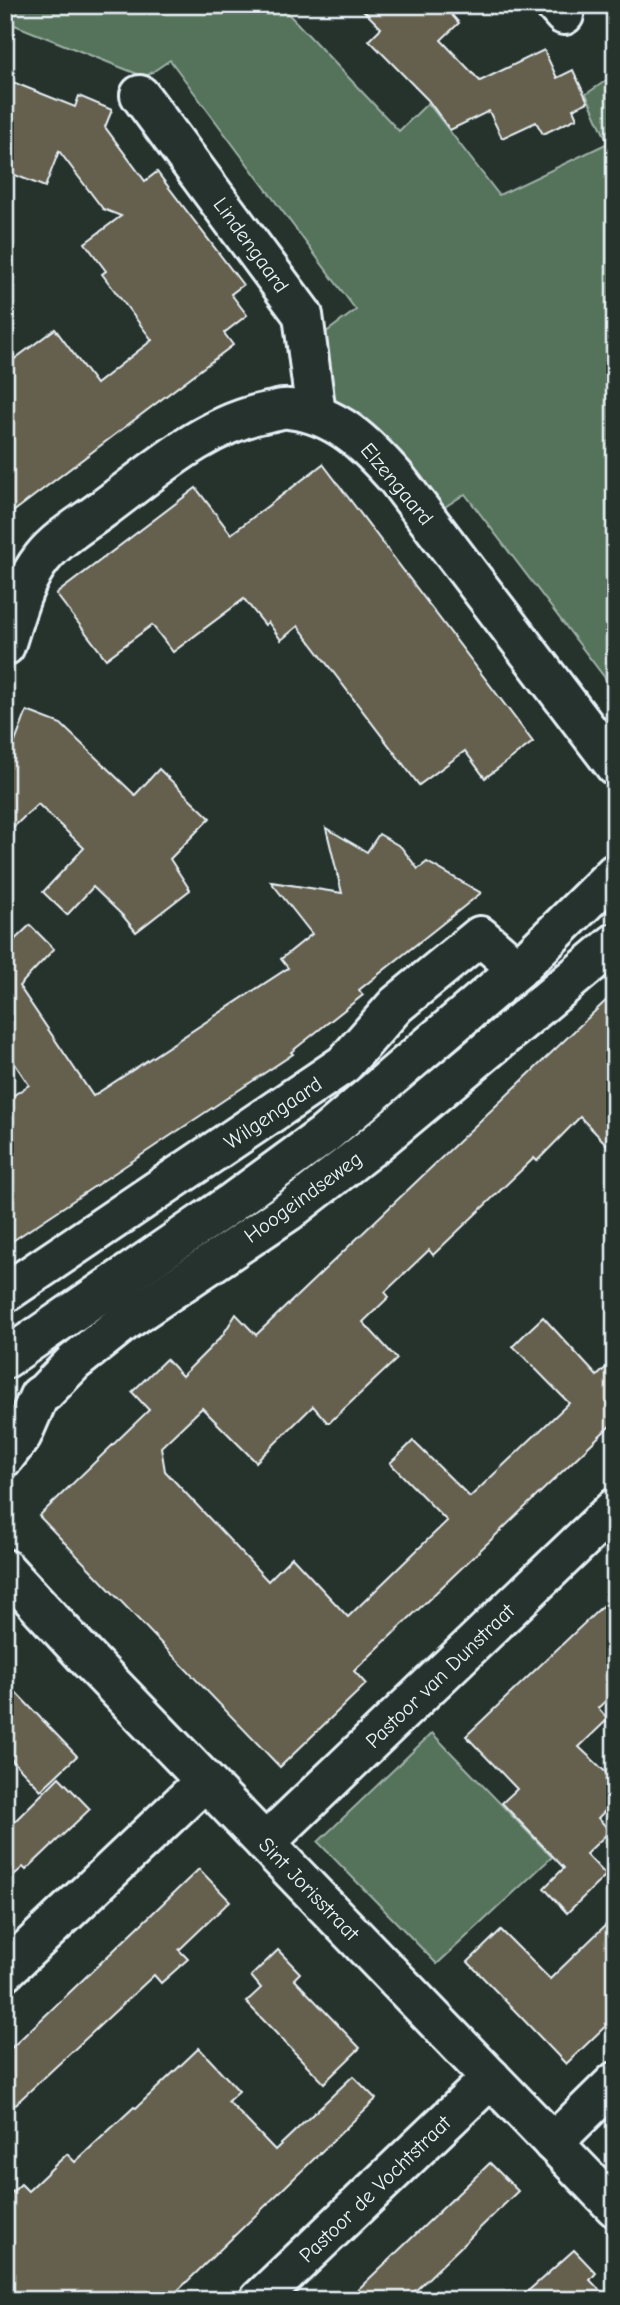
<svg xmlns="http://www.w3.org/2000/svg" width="620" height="2305" viewBox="0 0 620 2305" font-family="'Comic Neue',sans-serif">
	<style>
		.green { fill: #55725a; stroke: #9eb2a9; stroke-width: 2 }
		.building { fill: #65604e; stroke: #e8f1f8; stroke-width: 2 }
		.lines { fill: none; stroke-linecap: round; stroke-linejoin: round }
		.minor-casing { stroke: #e8f1f8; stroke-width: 44 }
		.minor { stroke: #26332d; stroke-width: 38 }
		.labels { text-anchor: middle; stroke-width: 5; stroke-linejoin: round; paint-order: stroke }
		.street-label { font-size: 21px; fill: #e8f1f8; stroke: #26332d }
	</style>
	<rect width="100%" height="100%" fill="#26332d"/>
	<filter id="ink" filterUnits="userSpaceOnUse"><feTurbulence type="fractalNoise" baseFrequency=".0143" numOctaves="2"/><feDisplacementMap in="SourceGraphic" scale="14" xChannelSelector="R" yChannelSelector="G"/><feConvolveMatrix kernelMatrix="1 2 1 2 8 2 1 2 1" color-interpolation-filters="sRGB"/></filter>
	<g filter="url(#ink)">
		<!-- green -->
		<g class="green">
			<polygon points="5,5 280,5 399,131 428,103 499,195 608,143 586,94 607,80 615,89 615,691 465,494 440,510 337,406 317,339 356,310 170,60 145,77 7,22"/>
			<polygon points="432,1733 552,1857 437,1964 318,1842"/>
		</g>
		<!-- building -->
		<g class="building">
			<polygon points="358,5 443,5 459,23 441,40 480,81 544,50 557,78 573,70 588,102 573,109 577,118 543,134 536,122 502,138 489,111 450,130 428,100 369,40 381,28"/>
			<polygon points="5,79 75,107 79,96 112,110 105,127 145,181 157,172 243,285 231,294 247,315 224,333 233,345 5,518 5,366 55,329 96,384 152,340 102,274 106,271 85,243 121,216 103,209 59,151 45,187 5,171"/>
			<polygon points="323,464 533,742 485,778 465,751 419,785 298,626 281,640 268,622 265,625 244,599 173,652 152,625 106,659 56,594 196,488 231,534"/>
			<polygon points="27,711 61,724 135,795 159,769 210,818 170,859 190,890 136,932 123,916 93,887 67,915 43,892 84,848 38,804 5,835 5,768"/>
			<polygon points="326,828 367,852 379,834 401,847 418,869 427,862 481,893 359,990 363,995 291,1052 293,1054 5,1246 5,1101 29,1085 5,1049 5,949 30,925 54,949 19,986 93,1096 288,968 281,959 312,934 271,882 342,893"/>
			<polygon points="615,992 615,1153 580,1117 537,1161 534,1158 433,1255 429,1250 385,1292 389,1297 363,1322 397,1359 330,1422 327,1422 313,1406 256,1462 202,1408 161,1447 165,1471 268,1581 292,1557 348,1617 447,1521 390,1463 402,1452 413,1441 470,1497 569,1403 513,1346 527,1332 543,1317 597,1376 615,1359 615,1421 354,1671 366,1684 280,1767 39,1516 149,1410 132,1392 166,1359 182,1376 222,1336 236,1314 256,1335"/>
			<polygon points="615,1594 615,1692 598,1708 608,1719 579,1747 615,1781 615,1801 598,1818 610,1831 586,1854 606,1875 567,1913 544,1888 564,1868 502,1803 517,1789 466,1736"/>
			<polygon points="5,1681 77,1756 41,1790 5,1753"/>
			<polygon points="59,1777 90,1809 26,1870 23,1867 5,1883 5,1831"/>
			<polygon points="199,1869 230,1901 179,1950 188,1959 161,1983 154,1975 5,2114 5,2054"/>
			<polygon points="615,1916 615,2017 566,2064 468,1962 501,1930 550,1979"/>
			<polygon points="278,1950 300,1973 294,1979 360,2048 324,2083 246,2002 261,1988 251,1976"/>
			<polygon points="199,2048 239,2091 228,2101 275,2150 353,2076 376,2099 168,2300 5,2300 5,2199 21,2184 28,2191 67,2154 75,2162 134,2107 136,2108"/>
			<polygon points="490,2163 518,2191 406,2300 347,2300"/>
			<polygon points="574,2250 596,2273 590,2280 609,2300 518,2300"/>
		</g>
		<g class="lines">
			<!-- minor casing -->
			<g class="minor-casing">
				<g id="minor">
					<polyline points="555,5 564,15"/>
					<polyline points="140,95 303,315 316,414"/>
					<path d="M 5,646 C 15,616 22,583 42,558 C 57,539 81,525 100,511 C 151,474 204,424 268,412 C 275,411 282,408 289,409 C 337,414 367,445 397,479 L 615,766"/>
					<polyline points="5,1293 344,1064 396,1005 480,936 518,969"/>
					<polyline points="5,1359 230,1204 324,1135 518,969 615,873"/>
					<polyline points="5,1457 22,1435 39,1396 45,1392 74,1362 124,1322 289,1211 375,1144 615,943"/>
					<polyline points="5,1569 85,1656 615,2207"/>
					<polyline points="265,1843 615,1508"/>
					<polyline points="5,1971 205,1781"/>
					<polyline points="553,2143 615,2082"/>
					<polyline points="259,2300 491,2078"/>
				</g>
			</g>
			<!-- minor -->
			<use href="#minor" class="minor"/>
		</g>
	</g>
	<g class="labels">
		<!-- street labels -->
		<g class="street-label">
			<text transform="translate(251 245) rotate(54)" y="7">Lindengaard</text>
			<text transform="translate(397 484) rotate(50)" y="7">Elzengaard</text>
			<text transform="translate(273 1113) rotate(-34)" y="7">Wilgengaard</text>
			<text transform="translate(303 1197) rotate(-36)" y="7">Hoogeindseweg</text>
			<text transform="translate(440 1676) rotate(-44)" y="7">Pastoor van Dunstraat</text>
			<text transform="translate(309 1889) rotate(46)" y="7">Sint Jorisstraat</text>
			<text transform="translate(375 2189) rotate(-44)" y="7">Pastoor de Vochtstraat</text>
		</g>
	</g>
	<!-- margin -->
	<rect width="620" height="2305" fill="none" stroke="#26332d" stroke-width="28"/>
	<rect x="14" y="14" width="592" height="2277" fill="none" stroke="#e8f1f8" stroke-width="2.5" filter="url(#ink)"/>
</svg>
